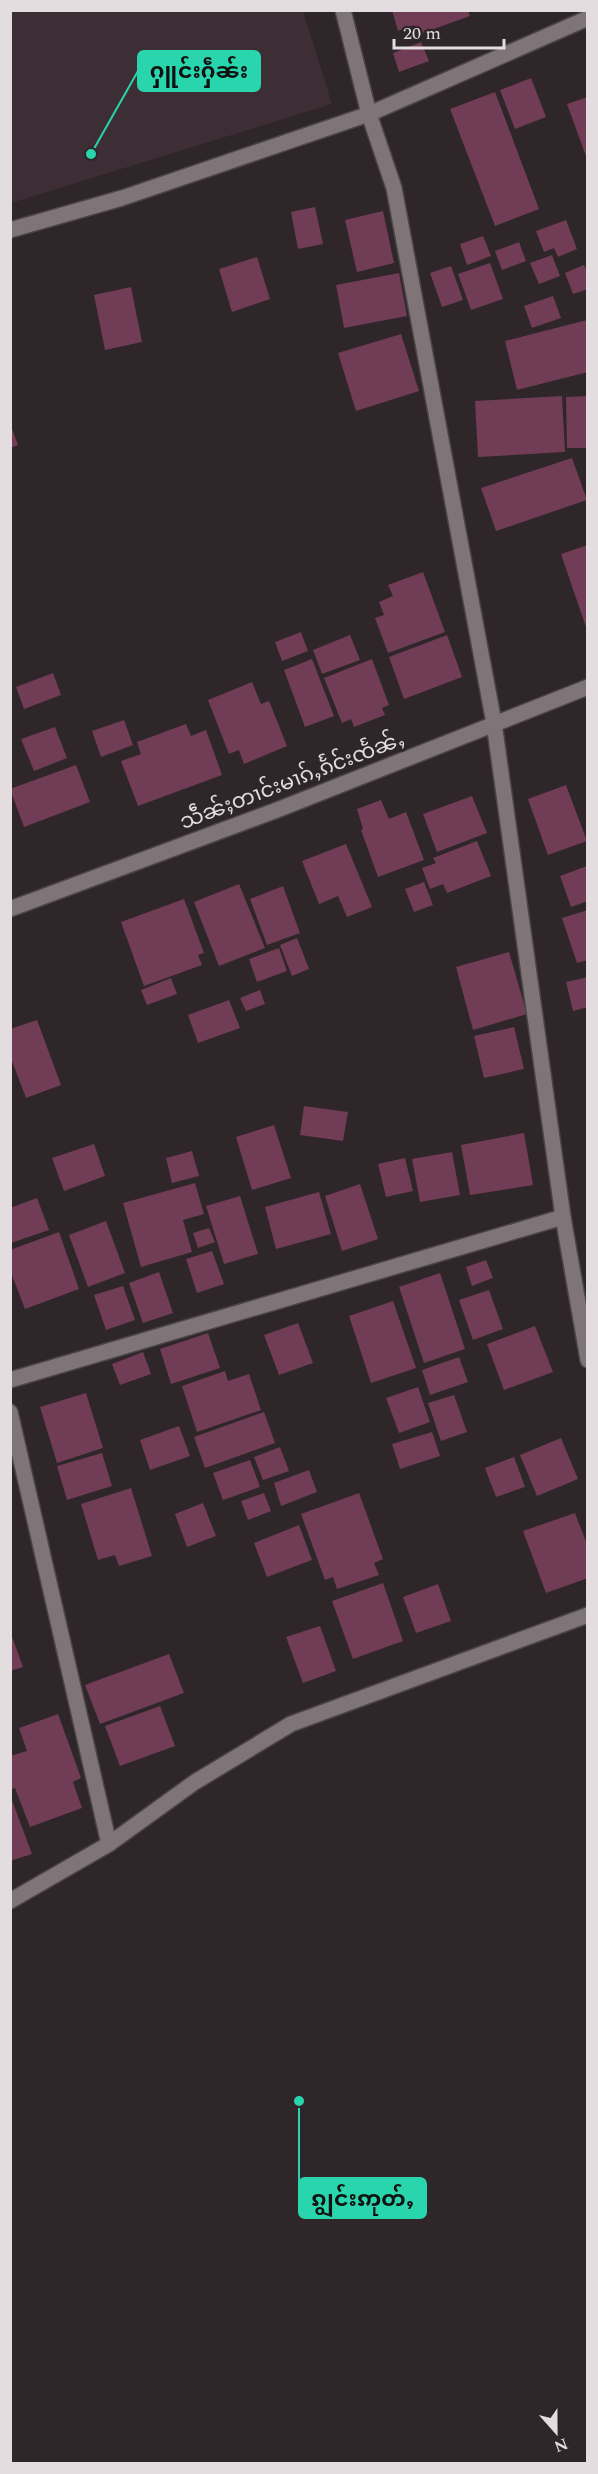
<svg xmlns="http://www.w3.org/2000/svg" width="598" height="2474" viewBox="0 0 598 2474" font-family="Spectral,'Noto Sans Myanmar',serif">
	<style>
		.built { fill: #3c2e34 }
		.building { fill: #713c55 }
		.lines { fill: none; stroke-linecap: round; stroke-linejoin: round }
		.minor-casing { stroke: #4b4547; stroke-width: 18 }
		.minor { stroke: #7f7478; stroke-width: 15 }
		.labels { text-anchor: middle; stroke-width: 6; stroke-linejoin: round; paint-order: stroke }
		.street-label { font-size: 21px; fill: #e3dddf; stroke: #2e2629 }
		.leader { fill: none; stroke: #29d5ad; stroke-width: 2 }
		.callout-dot { fill: #29d5ad; stroke: #2e2629; stroke-width: 2 }
		.callout { fill: #29d5ad; stroke: #29d5ad; stroke-width: 2 }
		.callout-label { font-size: 22px; text-anchor: middle; font-weight: bold; fill: #111 }
	</style>
	<rect width="100%" height="100%" fill="#2e2629"/>
	<!-- built -->
	<polygon class="built" points="11,10 303,11 332,104 11,203"/>
	<!-- building -->
	<g class="building">
		<polygon points="392,10 468,10 470,16 417,35 414,25 398,31"/>
		<polygon points="421,42 429,61 399,72 393,53"/>
		<polygon points="531,78 546,117 515,129 500,90"/>
		<polygon points="495,92 539,209 495,226 450,109"/>
		<polygon points="588,97 588,159 587,159 567,104"/>
		<polygon points="315,207 323,244 298,249 291,212"/>
		<polygon points="383,211 394,263 357,272 345,220"/>
		<polygon points="566,220 577,249 558,257 554,248 544,252 536,231"/>
		<polygon points="483,236 491,256 467,265 460,244"/>
		<polygon points="519,242 526,261 502,270 495,251"/>
		<polygon points="552,255 560,276 539,284 530,263"/>
		<polygon points="257,257 270,299 232,312 219,269"/>
		<polygon points="490,263 503,299 471,310 458,274"/>
		<polygon points="584,265 588,274 588,289 573,294 565,273"/>
		<polygon points="451,266 463,300 442,307 430,273"/>
		<polygon points="399,273 407,316 344,328 336,285"/>
		<polygon points="131,287 142,342 105,350 94,295"/>
		<polygon points="553,296 561,318 532,328 524,306"/>
		<polygon points="587,320 588,372 517,390 505,341"/>
		<polygon points="401,334 419,391 356,411 338,353"/>
		<polygon points="562,396 565,452 478,457 475,401"/>
		<polygon points="588,396 588,448 567,448 566,397"/>
		<polygon points="10,423 18,445 10,448"/>
		<polygon points="572,458 587,500 496,531 481,488"/>
		<polygon points="588,545 588,630 587,630 561,554"/>
		<polygon points="423,572 445,632 388,653 375,618 384,615 379,602 393,596 388,585"/>
		<polygon points="301,632 308,651 282,661 275,642"/>
		<polygon points="350,635 360,660 322,674 313,650"/>
		<polygon points="447,635 462,677 404,699 389,657"/>
		<polygon points="312,659 334,716 305,727 284,670"/>
		<polygon points="372,659 389,705 382,708 385,715 354,727 351,719 342,723 324,678"/>
		<polygon points="53,673 61,695 24,709 16,687"/>
		<polygon points="252,682 261,704 269,701 287,746 244,764 239,750 229,754 208,700"/>
		<polygon points="124,720 133,745 101,757 92,731"/>
		<polygon points="186,724 191,736 206,730 222,775 138,806 121,761 141,754 137,742"/>
		<polygon points="55,727 67,758 34,771 21,739"/>
		<polygon points="76,765 90,802 24,827 10,789"/>
		<polygon points="566,785 587,841 548,855 528,799"/>
		<polygon points="472,796 487,833 437,852 423,814"/>
		<polygon points="381,800 389,819 406,812 424,860 378,877 361,830 363,829 357,809"/>
		<polygon points="477,841 491,876 447,893 443,884 430,889 422,868 436,863 433,858"/>
		<polygon points="346,844 372,907 347,917 338,896 319,904 302,861"/>
		<polygon points="587,866 588,901 571,907 560,876"/>
		<polygon points="424,882 433,905 414,912 405,889"/>
		<polygon points="239,884 265,948 219,966 194,902"/>
		<polygon points="283,886 300,933 267,945 250,899"/>
		<polygon points="184,899 204,953 198,955 202,965 144,986 121,922"/>
		<polygon points="588,910 588,960 577,963 562,918"/>
		<polygon points="297,938 309,969 292,976 280,945"/>
		<polygon points="279,948 287,971 257,982 249,959"/>
		<polygon points="509,952 527,1014 473,1030 456,967"/>
		<polygon points="588,977 588,1007 573,1011 566,982"/>
		<polygon points="171,978 177,994 147,1005 141,990"/>
		<polygon points="260,990 265,1004 246,1011 240,998"/>
		<polygon points="229,1000 240,1028 198,1043 188,1015"/>
		<polygon points="37,1020 61,1085 26,1098 10,1056 10,1029"/>
		<polygon points="514,1027 524,1069 484,1078 474,1036"/>
		<polygon points="304,1106 348,1112 343,1141 300,1135"/>
		<polygon points="274,1125 291,1178 252,1190 236,1137"/>
		<polygon points="524,1133 533,1185 470,1195 461,1145"/>
		<polygon points="94,1144 105,1176 64,1191 52,1158"/>
		<polygon points="192,1151 199,1176 172,1183 166,1158"/>
		<polygon points="452,1152 460,1195 420,1202 412,1159"/>
		<polygon points="405,1158 413,1191 386,1197 378,1164"/>
		<polygon points="195,1183 204,1214 183,1220 192,1252 141,1267 123,1203"/>
		<polygon points="360,1184 378,1239 342,1251 325,1196"/>
		<polygon points="319,1192 331,1234 276,1249 265,1207"/>
		<polygon points="240,1196 258,1254 224,1264 206,1206"/>
		<polygon points="37,1198 49,1230 11,1243 10,1208"/>
		<polygon points="106,1221 125,1273 88,1287 69,1235"/>
		<polygon points="209,1228 215,1242 198,1248 193,1233"/>
		<polygon points="59,1232 79,1289 25,1309 10,1270 10,1250"/>
		<polygon points="212,1251 224,1284 197,1293 186,1259"/>
		<polygon points="486,1260 493,1278 472,1286 466,1267"/>
		<polygon points="159,1272 173,1313 143,1323 129,1283"/>
		<polygon points="440,1273 465,1349 424,1363 399,1287"/>
		<polygon points="123,1286 135,1320 106,1330 94,1295"/>
		<polygon points="489,1290 503,1329 473,1340 459,1300"/>
		<polygon points="393,1301 416,1368 371,1383 349,1316"/>
		<polygon points="298,1323 313,1363 279,1375 264,1335"/>
		<polygon points="535,1326 553,1372 504,1390 487,1344"/>
		<polygon points="208,1333 220,1368 171,1384 160,1349"/>
		<polygon points="143,1352 151,1374 120,1385 112,1364"/>
		<polygon points="459,1357 468,1382 430,1395 422,1370"/>
		<polygon points="225,1371 228,1381 249,1374 261,1410 197,1432 182,1386"/>
		<polygon points="418,1387 430,1422 399,1433 386,1398"/>
		<polygon points="86,1393 103,1448 57,1463 40,1407"/>
		<polygon points="454,1395 467,1432 441,1441 428,1403"/>
		<polygon points="264,1412 275,1443 205,1468 194,1437"/>
		<polygon points="179,1426 190,1456 150,1470 140,1440"/>
		<polygon points="432,1432 440,1456 400,1469 392,1444"/>
		<polygon points="561,1438 578,1479 537,1496 520,1455"/>
		<polygon points="280,1447 289,1471 263,1480 254,1457"/>
		<polygon points="102,1453 112,1486 67,1500 57,1466"/>
		<polygon points="514,1457 525,1487 496,1497 485,1468"/>
		<polygon points="250,1460 260,1487 223,1500 213,1473"/>
		<polygon points="309,1470 317,1492 281,1506 274,1483"/>
		<polygon points="131,1488 152,1556 119,1566 115,1555 98,1560 81,1504"/>
		<polygon points="264,1493 271,1511 248,1520 241,1501"/>
		<polygon points="359,1493 383,1559 374,1563 379,1575 337,1589 333,1577 325,1580 301,1514"/>
		<polygon points="203,1503 216,1536 187,1547 175,1514"/>
		<polygon points="575,1513 588,1547 588,1578 546,1593 523,1531"/>
		<polygon points="299,1525 312,1560 267,1577 254,1543"/>
		<polygon points="383,1583 403,1641 353,1659 332,1601"/>
		<polygon points="438,1584 451,1621 416,1633 403,1597"/>
		<polygon points="320,1626 336,1671 303,1683 286,1637"/>
		<polygon points="10,1631 23,1667 10,1671"/>
		<polygon points="169,1654 184,1693 100,1724 85,1685"/>
		<polygon points="160,1706 175,1746 120,1766 105,1726"/>
		<polygon points="58,1714 81,1778 73,1782 82,1808 30,1827 15,1788 10,1790 10,1756 27,1751 19,1728"/>
		<polygon points="10,1795 32,1854 10,1861"/>
	</g>
	<g class="lines">
		<!-- minor casing -->
		<g class="minor-casing">
			<g id="minor">
				<polyline points="343,10 369,114 394,188 494,723 563,1217 588,1360"/>
				<polyline points="10,230 122,198 369,114 588,18"/>
				<polyline points="10,909 277,810 588,687"/>
				<polyline points="10,1380 563,1217"/>
				<polyline points="10,1412 109,1844"/>
				<polyline points="10,1901 109,1844 195,1782 291,1724 588,1615"/>
			</g>
		</g>
		<!-- minor -->
		<use href="#minor" class="minor"/>
	</g>
	<g class="labels">
		<!-- street labels -->
		<g class="street-label">
			<text transform="translate(292 780) rotate(-21)" y="7">သဵၼ်ႈတၢင်းမၢၵ်ႇၵႅင်းၸႅၼ်ႇ</text>
		</g>
	</g>
	<!-- callouts -->
	<path class="leader" d="M91 154L138 71M299 2101L299 2198"/>
	<g class="callout-dot">
		<circle cx="91" cy="154" r="6"/>
		<circle cx="299" cy="2101" r="6"/>
	</g>
	<g class="callout">
		<rect x="138" y="51" width="122" height="40" rx="6"/>
		<rect x="299" y="2178" width="127" height="40" rx="6"/>
	</g>
	<g class="callout-label">
		<text x="199" y="78">ႁူင်းႁဵၼ်း</text>
		<text x="363" y="2206">ၵျွင်းဢုတ်ႇ</text>
	</g>
	<!-- border -->
	<rect width="598" height="2474" fill="none" stroke="#e3dddf" stroke-width="24"/>
	<!-- north arrow -->
	<g transform="translate(556 2432) rotate(159)" stroke="#2e2629" stroke-width="4.5" paint-order="stroke">
	<path d="M0-4.5L10 22L0 15L-10 22Z" fill="#e3dddf"/>
	<text y="-9" font-size="16" font-weight="bold" text-anchor="middle" fill="#e3dddf">N</text>
	</g>
	<!-- scale -->
	<path d="M394 39v9h110v-9" fill="none" stroke="#e3dddf" stroke-width="3"/>
	<text x="403" y="39" font-size="18" fill="#e3dddf" stroke="#2e2629" stroke-width="4.5" paint-order="stroke">20 m</text>
</svg>
